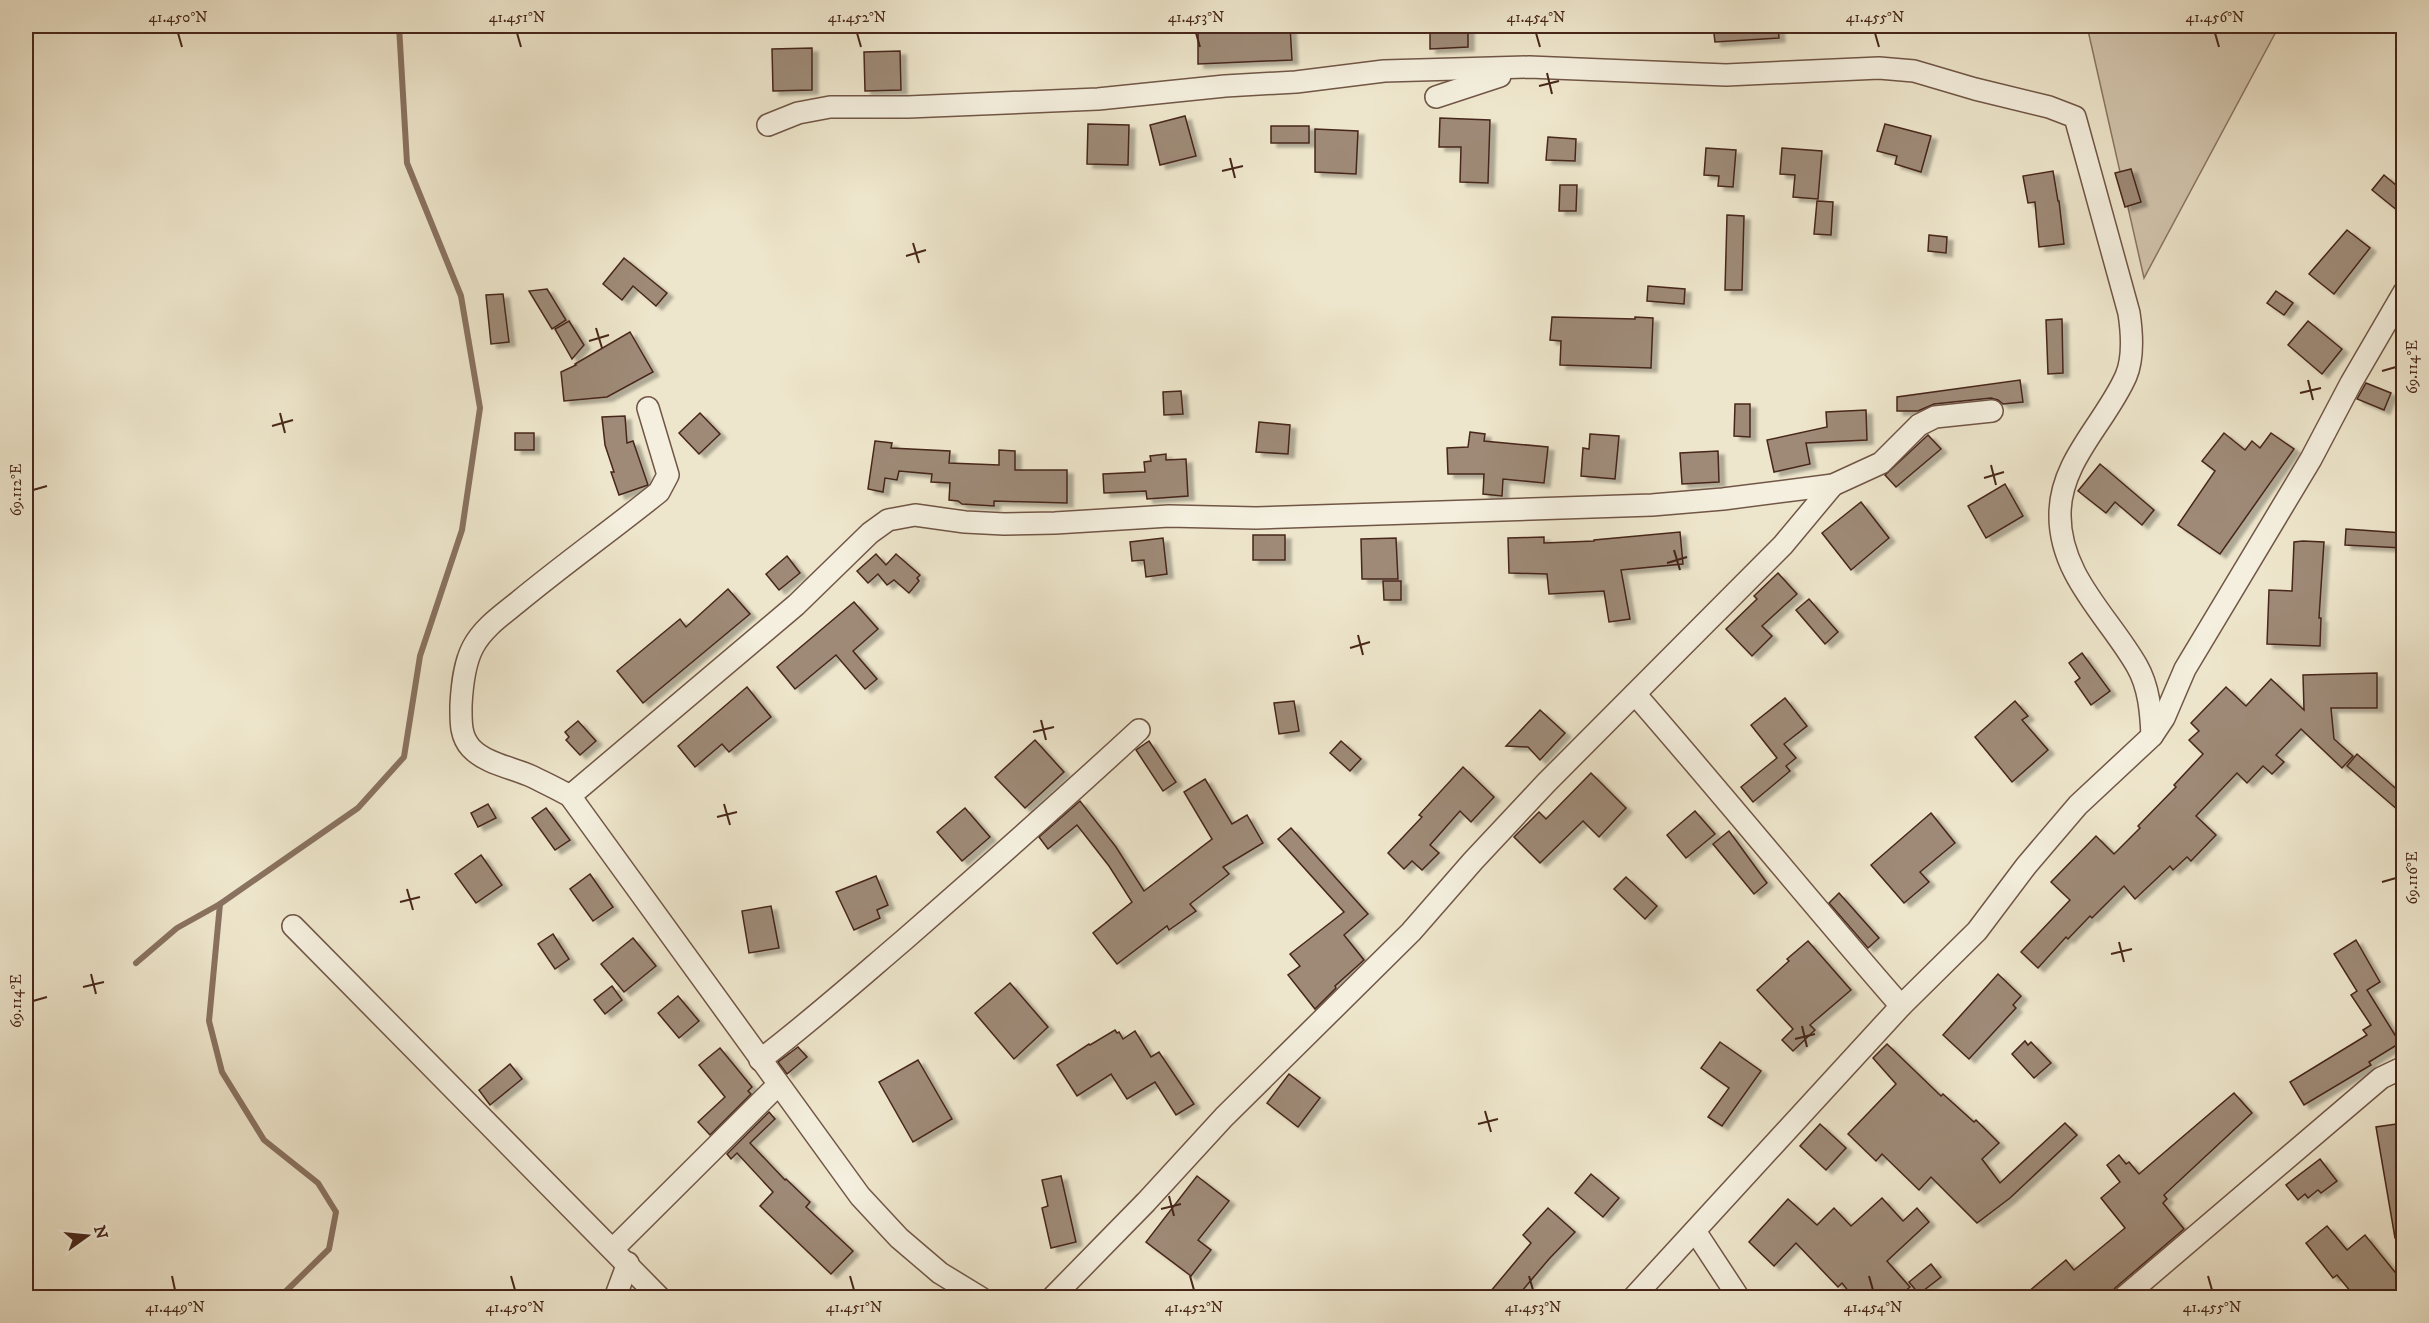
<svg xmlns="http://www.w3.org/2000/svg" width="2429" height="1323" viewBox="0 0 2429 1323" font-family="'IM FELL DW Pica',serif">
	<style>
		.green { fill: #d2c5ae; stroke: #8c7664; stroke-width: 1.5 }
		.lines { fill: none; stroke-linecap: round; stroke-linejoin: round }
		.stream { stroke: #897260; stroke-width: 6 }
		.building { fill: #9e8a77; stroke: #47261a; stroke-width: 1.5; filter: url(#shadow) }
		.minor-casing { stroke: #715646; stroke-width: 24 }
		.minor { stroke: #f4efde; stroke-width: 21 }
		.ticks { fill: none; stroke: #47261a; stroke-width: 2 }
		.neatline { fill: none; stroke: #47261a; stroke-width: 2 }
		.ticks-label { font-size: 15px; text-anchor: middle; fill: #47261a }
	</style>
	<defs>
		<filter id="shadow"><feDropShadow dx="6" dy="4" stdDeviation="1.5" flood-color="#0004"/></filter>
	</defs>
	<rect width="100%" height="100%" fill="#eee6cc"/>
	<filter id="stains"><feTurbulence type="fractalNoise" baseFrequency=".00333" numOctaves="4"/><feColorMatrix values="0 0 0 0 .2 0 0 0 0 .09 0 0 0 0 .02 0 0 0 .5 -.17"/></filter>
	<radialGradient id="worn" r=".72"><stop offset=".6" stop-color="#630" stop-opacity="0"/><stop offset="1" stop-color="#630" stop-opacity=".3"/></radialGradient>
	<!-- green -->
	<polygon class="green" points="2087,26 2279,26 2144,278"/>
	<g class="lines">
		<!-- stream -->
		<g class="stream">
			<polyline points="220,904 209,1021 222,1072 264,1140 318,1183 336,1212 329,1249 279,1298"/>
			<polyline points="136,963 177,928 220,904 358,808 404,757 420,656 462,530 480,408 461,296 407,163 399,26"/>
		</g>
	</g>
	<!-- building -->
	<g class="building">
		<polygon points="1198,26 1290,26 1292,60 1198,64"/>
		<polygon points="1430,26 1468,26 1468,47 1430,49"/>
		<polygon points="1713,26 1778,26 1779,38 1715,42"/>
		<polygon points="812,48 812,90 773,91 772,49"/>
		<polygon points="900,51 901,90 865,91 864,52"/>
		<polygon points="1185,116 1196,156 1160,165 1150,125"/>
		<polygon points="1440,118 1490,120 1488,183 1460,182 1461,147 1439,147"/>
		<polygon points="1088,124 1129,125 1128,165 1087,164"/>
		<polygon points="1885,124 1931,136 1921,172 1895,164 1897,156 1877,151"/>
		<rect x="1271" y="126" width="38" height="17"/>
		<polygon points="1315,129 1358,131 1356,174 1315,172"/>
		<polygon points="1548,137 1576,139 1575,161 1546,160"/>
		<polygon points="1706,148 1736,150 1733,187 1718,186 1719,176 1704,175"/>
		<polygon points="1782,148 1822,151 1818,199 1793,197 1795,175 1780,174"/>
		<polygon points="2131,169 2141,202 2125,207 2115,173"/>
		<polygon points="2053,171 2058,201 2059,201 2064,244 2039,247 2035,202 2028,203 2023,176"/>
		<polygon points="2384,175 2403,191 2403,215 2372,190"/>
		<polygon points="1560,185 1577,185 1576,211 1559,211"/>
		<polygon points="1817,201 1833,202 1831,235 1814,234"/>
		<polygon points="1727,215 1744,216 1742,290 1725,290"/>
		<polygon points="2347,230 2370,248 2334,294 2309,274"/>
		<polygon points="1929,235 1947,237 1946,253 1928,251"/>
		<polygon points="624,258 667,293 656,306 633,286 622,300 603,284"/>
		<polygon points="1648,286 1685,289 1684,304 1647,301"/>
		<polygon points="547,289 566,320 552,329 529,291"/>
		<polygon points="2276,291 2293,303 2284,315 2267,303"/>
		<polygon points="503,294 509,342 491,344 486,295"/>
		<polygon points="1552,317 1635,319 1635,317 1653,318 1651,368 1560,365 1561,341 1550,340"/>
		<polygon points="2062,319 2063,373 2048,374 2046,320"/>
		<polygon points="569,321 584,345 572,359 555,329"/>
		<polygon points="2308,321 2342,349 2322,374 2288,345"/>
		<polygon points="630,332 653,372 607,397 564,401 561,372 576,365 575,364"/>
		<polygon points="2020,380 2023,402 2003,404 1998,400 1991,398 1934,404 1918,411 1897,411 1897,397"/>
		<polygon points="2366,383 2391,393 2384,410 2357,399"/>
		<polygon points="1181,391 1183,414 1164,415 1163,392"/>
		<polygon points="1735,404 1750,404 1750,437 1734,436"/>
		<polygon points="1866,410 1867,440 1806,443 1810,464 1774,472 1767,440 1827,427 1826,412"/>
		<polygon points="700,413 720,434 699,454 679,433"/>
		<polygon points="625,416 627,443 633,441 648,485 619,495 611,472 614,472 605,445 602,417"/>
		<polygon points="1259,422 1290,425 1288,454 1256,452"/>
		<polygon points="1470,432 1485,434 1484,441 1548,447 1544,483 1503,479 1502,496 1483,494 1484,474 1448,474 1447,448 1468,447"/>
		<rect x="515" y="433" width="19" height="17"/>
		<polygon points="2224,433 2245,450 2252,441 2260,448 2271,433 2294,449 2220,554 2178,525 2215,471 2202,461"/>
		<polygon points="1590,434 1619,436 1615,479 1581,476 1583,448 1589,449"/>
		<polygon points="1928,435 1941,449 1896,487 1885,475"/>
		<polygon points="875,441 892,443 891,448 950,451 949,463 999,465 999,450 1015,451 1015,470 1067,470 1067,503 994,501 994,506 962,504 958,501 949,500 950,483 931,482 932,474 899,471 897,480 885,478 883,492 868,489"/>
		<polygon points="1718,451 1719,482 1682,484 1680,453"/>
		<polygon points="1166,454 1166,460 1186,459 1188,496 1147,499 1146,491 1104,493 1103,474 1145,472 1144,462 1151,461 1150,456"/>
		<polygon points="2100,464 2154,510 2142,525 2115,502 2106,513 2078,491"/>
		<polygon points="2005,484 2023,516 1986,538 1968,506"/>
		<polygon points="1861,502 1889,538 1851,570 1822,533"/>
		<polygon points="2346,529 2403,533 2403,548 2345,545"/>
		<polygon points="1680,532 1683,564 1621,570 1630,619 1609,622 1604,591 1549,594 1547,574 1509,573 1508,538 1544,537 1544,543 1594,541 1594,540"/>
		<rect x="1253" y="535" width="32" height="25"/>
		<polygon points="1163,538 1167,574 1146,577 1144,560 1132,561 1130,542"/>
		<polygon points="1396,538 1398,579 1362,579 1361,539"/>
		<polygon points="2303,541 2324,542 2319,618 2321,618 2320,646 2267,644 2269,590 2292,591 2294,542"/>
		<polygon points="876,554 886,565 896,554 920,575 917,578 919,581 909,593 894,580 887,585 878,574 868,583 857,571"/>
		<polygon points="787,556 800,573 779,590 766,574"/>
		<polygon points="1778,573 1797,594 1762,626 1772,636 1752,656 1726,629 1757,599 1754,596"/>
		<polygon points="1383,581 1401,581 1401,600 1384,600"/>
		<polygon points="728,589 750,614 643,703 617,671 680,619 686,627"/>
		<polygon points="1809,599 1838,632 1825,644 1796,610"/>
		<polygon points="854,602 878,629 853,651 877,679 865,689 836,655 795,689 777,667"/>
		<polygon points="2082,653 2110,691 2091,705 2075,682 2080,678 2069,663"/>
		<polygon points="2377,673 2377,708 2331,708 2334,739 2353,756 2342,768 2301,729 2276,755 2284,762 2272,774 2263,766 2247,783 2237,773 2196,816 2216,835 2191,861 2187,857 2173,870 2170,866 2135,899 2124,886 2092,918 2090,916 2068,939 2066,937 2038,968 2021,952 2070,900 2051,882 2096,836 2114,854 2140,828 2138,826 2176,787 2174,785 2203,754 2189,740 2199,731 2191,723 2226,687 2246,706 2271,679 2304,710 2303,675"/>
		<polygon points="747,687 771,717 729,752 722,744 695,767 678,746"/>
		<polygon points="1785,698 1807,726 1784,744 1796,758 1786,766 1790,771 1753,802 1741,787 1777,758 1751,725"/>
		<polygon points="1294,701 1299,731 1279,734 1274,703"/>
		<polygon points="2015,701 2028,716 2022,720 2048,750 2012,782 1975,737"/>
		<polygon points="1540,710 1565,733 1540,760 1528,747 1506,746"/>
		<polygon points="578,721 596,741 580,755 566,740 569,737 565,732"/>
		<polygon points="1035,740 1064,772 1025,808 995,777"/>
		<polygon points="1149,741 1176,782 1163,791 1136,750"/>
		<polygon points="1341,741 1361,759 1350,771 1330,753"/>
		<polygon points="2357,754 2402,794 2403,806 2399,811 2347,766"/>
		<polygon points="1463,767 1494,797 1471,822 1460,811 1430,845 1439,853 1422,870 1412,861 1404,869 1388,853 1422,817 1419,815"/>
		<polygon points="1591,773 1626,808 1599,837 1583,821 1540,863 1514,837 1539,812 1546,819"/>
		<polygon points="1205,779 1232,824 1247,815 1263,843 1223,867 1229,874 1190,904 1196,911 1169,930 1167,926 1117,964 1093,933 1132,902 1109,866 1077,825 1048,849 1039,837 1080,801 1116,847 1144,891 1212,839 1184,792"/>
		<polygon points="488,804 496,818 478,827 471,813"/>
		<polygon points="546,808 570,840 555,850 532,818"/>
		<polygon points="965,808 990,837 962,861 937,832"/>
		<polygon points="1695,811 1715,834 1686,858 1667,835"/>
		<polygon points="1931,813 1955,843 1920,872 1929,882 1904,903 1871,865"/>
		<polygon points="1291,828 1368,914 1344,935 1364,960 1335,986 1336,988 1315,1009 1288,975 1300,966 1290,954 1344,912 1278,839"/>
		<polygon points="1729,831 1767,883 1754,894 1713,844"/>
		<polygon points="481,855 502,885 476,903 455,874"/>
		<polygon points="590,874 613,907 593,921 570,889"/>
		<polygon points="876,876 888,905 877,910 880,918 854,930 836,892"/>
		<polygon points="1626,877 1657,906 1645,919 1614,889"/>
		<polygon points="1839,893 1879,938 1868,948 1829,903"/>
		<polygon points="771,906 779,948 749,953 742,911"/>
		<polygon points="553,934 569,959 555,969 538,944"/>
		<polygon points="633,938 656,966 624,992 601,964"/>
		<polygon points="2356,940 2380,982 2367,990 2400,1043 2369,1062 2371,1065 2304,1105 2290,1082 2367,1035 2363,1030 2371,1025 2351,995 2357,991 2334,954"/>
		<polygon points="1808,941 1851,990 1810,1025 1815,1030 1793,1051 1782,1040 1793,1029 1757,990 1789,961 1787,959"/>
		<polygon points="1998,974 2021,996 2013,1005 2016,1008 1969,1059 1943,1035"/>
		<polygon points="1010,983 1048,1027 1014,1059 975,1013"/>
		<polygon points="612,986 622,1000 605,1014 594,1000"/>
		<polygon points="678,996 699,1021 679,1038 658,1013"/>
		<polygon points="1115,1030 1117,1033 1119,1032 1123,1039 1135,1031 1151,1057 1159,1052 1194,1104 1176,1115 1155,1082 1127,1099 1111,1074 1077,1096 1057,1065 1089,1044 1090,1045"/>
		<polygon points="2025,1041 2028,1045 2031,1042 2051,1063 2034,1078 2012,1054"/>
		<polygon points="1720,1042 1761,1071 1722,1126 1708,1117 1729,1088 1701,1068"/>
		<polygon points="1887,1044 1941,1096 1943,1094 1974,1122 1976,1120 1999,1143 1982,1159 2000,1183 2065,1123 2077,1135 2010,1198 1977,1223 1931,1177 1919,1190 1882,1154 1876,1161 1848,1134 1896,1084 1873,1058"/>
		<polygon points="798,1047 807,1057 787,1074 778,1062"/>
		<polygon points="720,1048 752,1087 748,1091 751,1094 710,1135 698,1122 725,1097 699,1065"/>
		<polygon points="918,1060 952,1119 913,1142 879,1082"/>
		<polygon points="510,1064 522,1079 490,1105 479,1090"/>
		<polygon points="1289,1074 1320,1098 1298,1127 1267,1103"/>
		<polygon points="2234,1093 2252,1113 2164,1195 2167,1199 2163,1203 2184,1229 2115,1288 2107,1298 2021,1298 2066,1260 2074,1270 2125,1228 2101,1198 2120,1182 2107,1165 2119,1155 2126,1164 2129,1162 2139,1174"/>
		<polygon points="769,1112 775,1119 750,1143 785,1180 786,1179 810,1202 806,1207 853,1251 831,1274 760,1206 773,1192 737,1153 731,1159 727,1154"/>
		<polygon points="2403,1123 2403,1238 2395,1238 2376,1127"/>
		<polygon points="1820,1124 1846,1148 1826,1170 1800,1146"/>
		<polygon points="2320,1159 2337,1181 2321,1193 2318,1190 2308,1198 2305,1194 2298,1200 2286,1185"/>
		<polygon points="1591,1174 1619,1198 1603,1217 1575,1193"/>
		<polygon points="1061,1176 1076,1242 1051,1248 1042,1208 1048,1206 1042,1180"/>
		<polygon points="1197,1176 1229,1201 1198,1240 1211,1250 1191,1276 1146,1242"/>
		<polygon points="1882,1198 1903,1221 1917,1208 1929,1222 1887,1261 1910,1287 1897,1298 1854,1298 1842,1283 1838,1287 1796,1243 1774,1266 1749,1242 1788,1199 1817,1225 1834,1208 1851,1226"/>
		<polygon points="1548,1208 1575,1232 1549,1259 1516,1298 1485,1298 1531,1243 1523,1235"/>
		<polygon points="2327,1226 2347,1250 2365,1235 2403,1282 2403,1298 2356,1298 2337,1275 2333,1278 2306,1243"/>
		<polygon points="1931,1264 1941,1277 1919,1294 1909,1282"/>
	</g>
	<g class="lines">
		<!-- minor casing -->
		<g class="minor-casing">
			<g id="minor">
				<polyline points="1436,97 1500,76"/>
				<path d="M 768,125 L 798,113 L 830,107 L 908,107 L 1098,99 L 1225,86 L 1296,82 L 1384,71 L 1529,67 L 1726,75 L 1879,68 L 1914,71 L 1975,89 L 2049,107 L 2075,117 L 2129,313 C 2132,333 2134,357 2126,376 C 2106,422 2060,461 2060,514 C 2059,575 2109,617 2137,666 C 2149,687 2151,712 2152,736"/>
				<path d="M 648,408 L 668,475 L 659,492 C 613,529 564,564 518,602 C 502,615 483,628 473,647 C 464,664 462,686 461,705 C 461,721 460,736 471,748 C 486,764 514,768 533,777 C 545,783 558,789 570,796 L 860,1196 L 899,1238 L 940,1273 L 981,1298"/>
				<path d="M 1635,694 C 1725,797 1811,903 1901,1006"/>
				<polyline points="570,796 796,605 870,533 888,520 915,515 965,522 1004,524 1055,523 1169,516 1256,518 1652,505 1723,499 1833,485 1881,463 1919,425 1935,417 1992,411"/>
				<polyline points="293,926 660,1298"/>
				<path d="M 760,1060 C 810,1022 856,981 904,940 C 983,871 1062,801 1139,730"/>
				<polyline points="1695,1231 1739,1298"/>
				<polyline points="613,1249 778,1085"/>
				<polyline points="615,1298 628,1263"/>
				<polyline points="1052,1298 1146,1202 1224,1117 1411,932 1473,861 1546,783 1783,545 1833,485"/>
				<polyline points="1633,1298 1901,1006 1977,931 2026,866 2078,805 2152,736 2164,718 2185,669 2311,459 2351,383 2404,292"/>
				<polyline points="2123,1298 2381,1078 2404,1067"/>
			</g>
		</g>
		<!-- minor -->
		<use href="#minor" class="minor"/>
	</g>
	<!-- ticks -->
	<path class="ticks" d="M 178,33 L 182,47M 517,33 L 521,47M 857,33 L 861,47M 1196,33 L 1200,47M 1536,33 L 1540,47M 1875,33 L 1879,47M 2215,33 L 2219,47M 1547,73 L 1552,94M 1539,86 L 1559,81M 1230,158 L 1235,178M 1222,171 L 1243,166M 913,243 L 919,263M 906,256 L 926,250M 596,328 L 602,348M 589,341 L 609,335M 2382,371 L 2396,367M 2308,380 L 2313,400M 2300,393 L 2321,388M 280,413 L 285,433M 272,426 L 293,420M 1991,465 L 1996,485M 1984,478 L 2004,472M 33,490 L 47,486M 1674,550 L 1680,570M 1667,563 L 1687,557M 1358,635 L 1363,655M 1350,648 L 1370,642M 1041,720 L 1046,740M 1033,732 L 1054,727M 724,804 L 730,825M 717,817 L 737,812M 2382,882 L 2396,878M 407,889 L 413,910M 400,902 L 420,897M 2119,942 L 2124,962M 2111,954 L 2132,949M 91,974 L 96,994M 83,987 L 104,982M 33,1001 L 47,997M 1802,1026 L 1807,1047M 1795,1039 L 1815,1034M 1485,1111 L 1491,1132M 1478,1124 L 1498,1119M 1169,1196 L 1174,1216M 1161,1209 L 1181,1204M 172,1276 L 175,1290M 511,1276 L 515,1290M 850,1276 L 854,1290M 1190,1276 L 1194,1290M 1529,1276 L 1533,1290M 1869,1276 L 1873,1290M 2208,1276 L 2212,1290"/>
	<!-- margin -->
	<rect width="2429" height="1323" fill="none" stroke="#eee6cc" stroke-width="66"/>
	<!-- north arrow -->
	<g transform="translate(87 1236) rotate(75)" stroke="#f4efde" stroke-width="4.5" paint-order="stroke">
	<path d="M0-4.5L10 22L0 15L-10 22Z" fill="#47261a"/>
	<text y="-9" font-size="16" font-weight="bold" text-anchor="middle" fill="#47261a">N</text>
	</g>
	<rect x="33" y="33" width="2363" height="1257" class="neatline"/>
	<g class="ticks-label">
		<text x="178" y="22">41.450°N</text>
		<text x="517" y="22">41.451°N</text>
		<text x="857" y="22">41.452°N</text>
		<text x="1196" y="22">41.453°N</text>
		<text x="1536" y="22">41.454°N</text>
		<text x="1875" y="22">41.455°N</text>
		<text x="2215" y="22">41.456°N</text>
		<text transform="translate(2412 367) rotate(-90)" y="5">69.114°E</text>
		<text transform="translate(16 490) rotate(-90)" y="5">69.112°E</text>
		<text transform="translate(2412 878) rotate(-90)" y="5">69.116°E</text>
		<text transform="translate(16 1001) rotate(-90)" y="5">69.114°E</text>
		<text x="175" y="1312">41.449°N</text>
		<text x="515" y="1312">41.450°N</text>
		<text x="854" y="1312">41.451°N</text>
		<text x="1194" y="1312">41.452°N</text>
		<text x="1533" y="1312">41.453°N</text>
		<text x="1873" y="1312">41.454°N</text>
		<text x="2212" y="1312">41.455°N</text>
	</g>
	<rect width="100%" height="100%" filter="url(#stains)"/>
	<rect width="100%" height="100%" fill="url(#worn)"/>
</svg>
